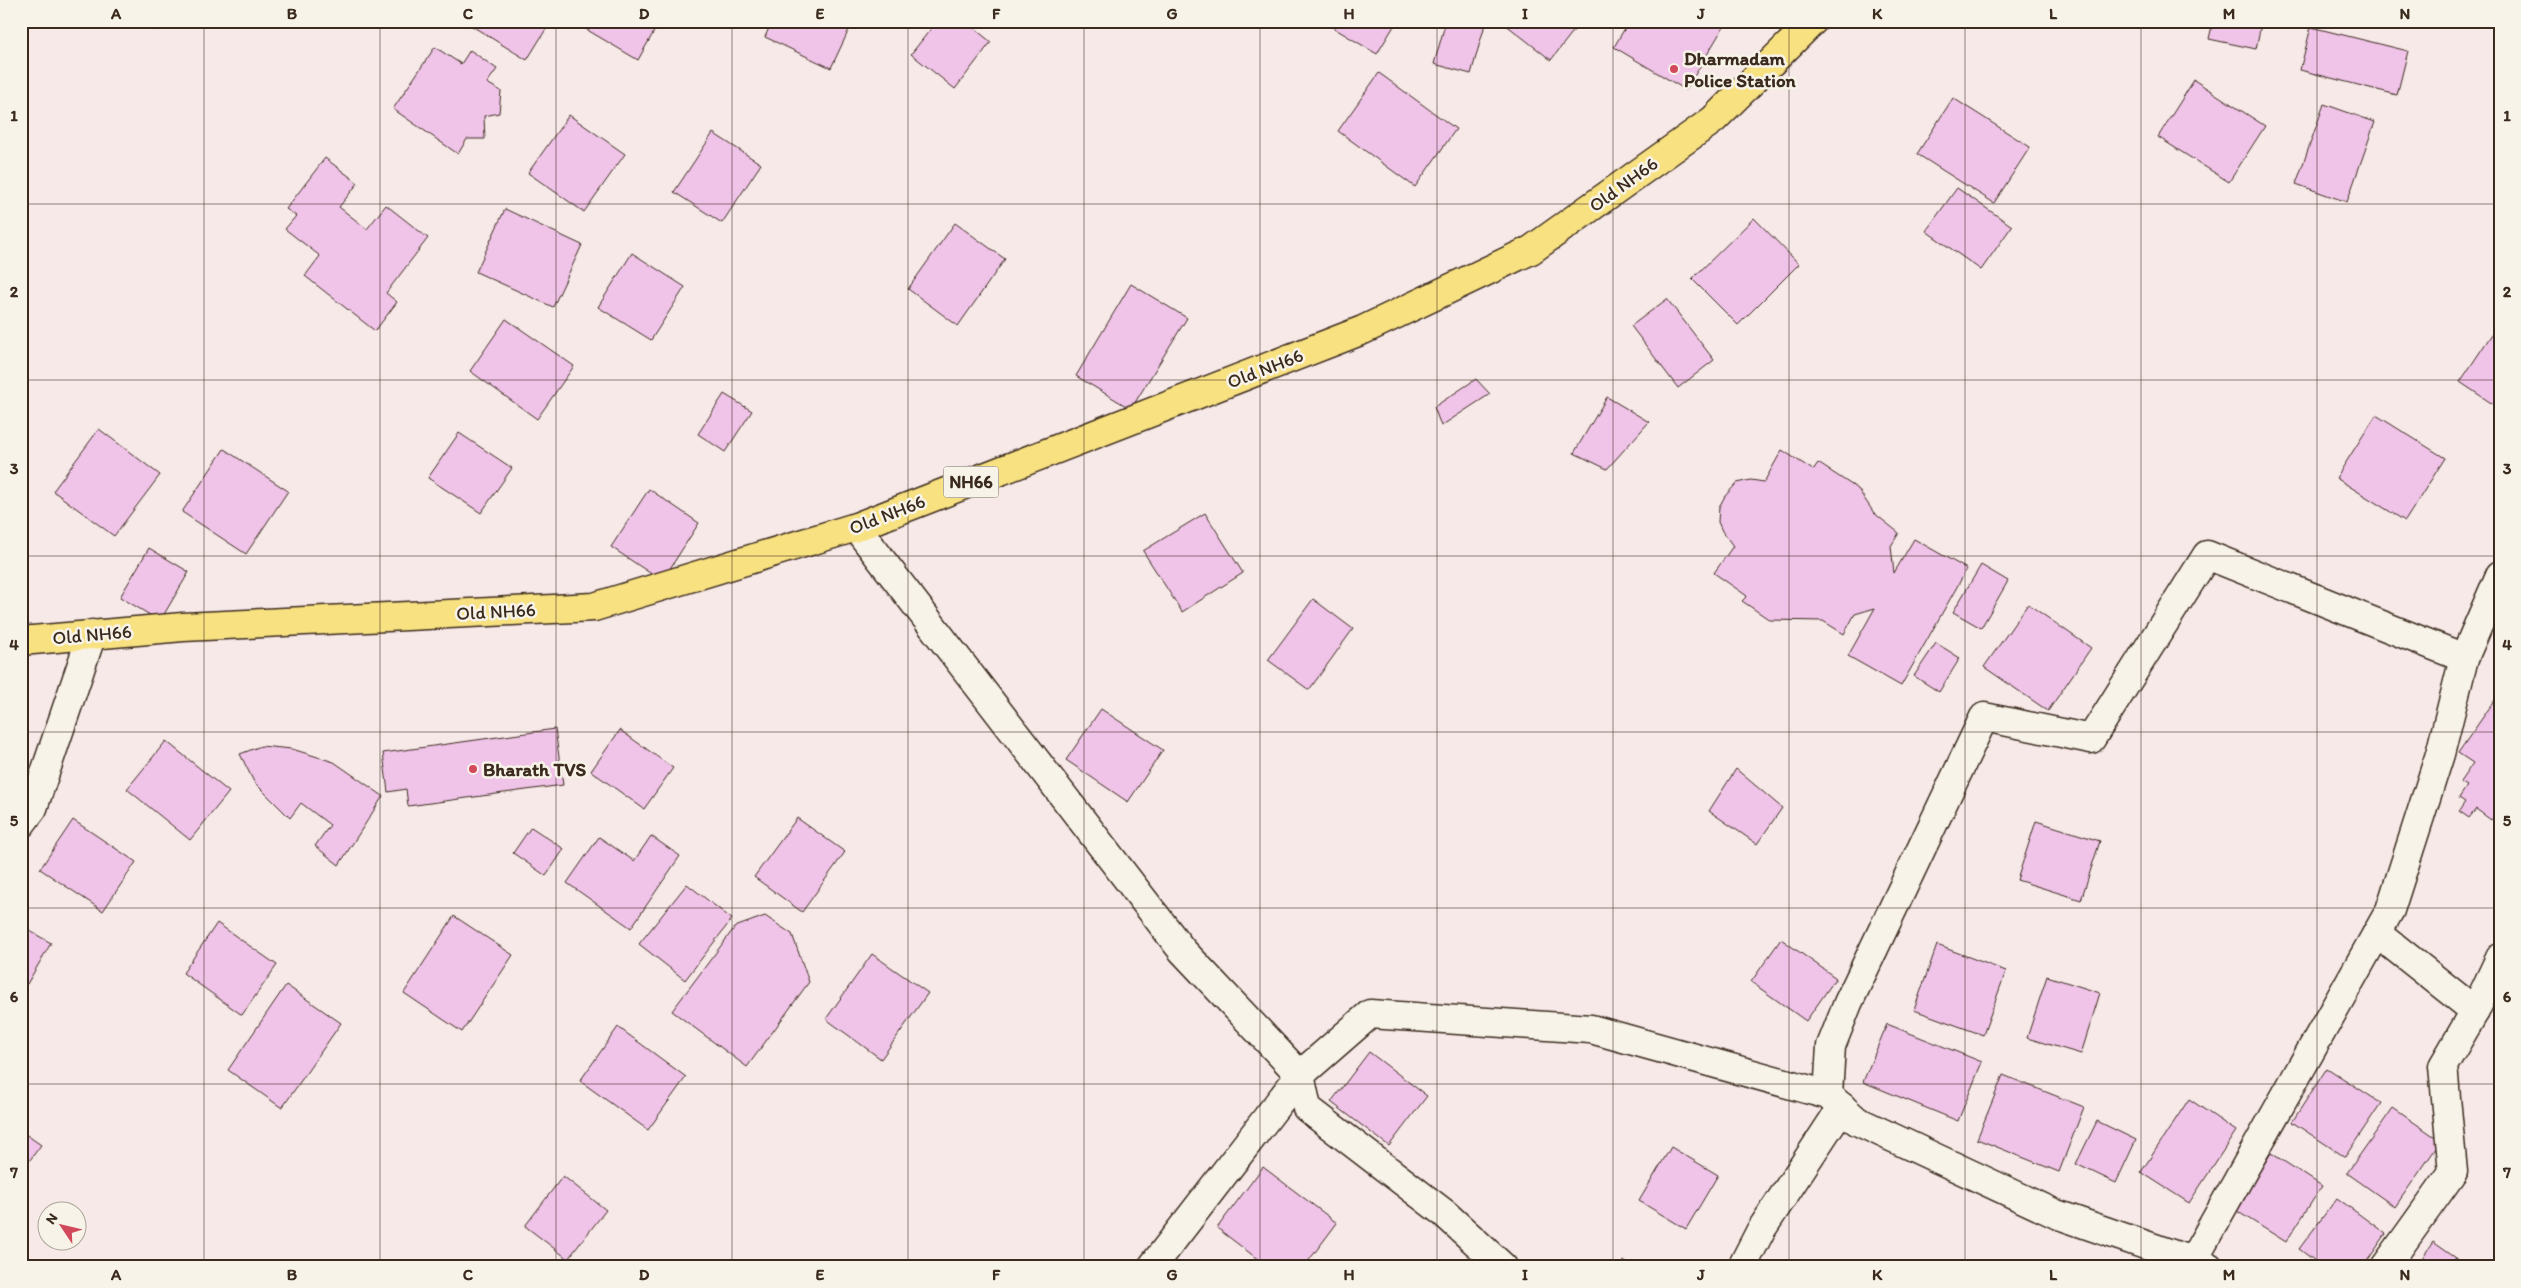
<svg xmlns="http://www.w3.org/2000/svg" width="2521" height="1288" viewBox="0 0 2521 1288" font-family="Itim,sans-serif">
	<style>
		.building { fill: #f0c3e8; stroke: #3b2a1e }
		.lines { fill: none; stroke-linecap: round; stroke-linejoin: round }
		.minor-casing { stroke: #3b2a1e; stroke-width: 31 }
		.primary-casing { stroke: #3b2a1e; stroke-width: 31 }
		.minor { stroke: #f7f3e8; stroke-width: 28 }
		.primary { stroke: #f8e181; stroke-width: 28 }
		.grid { fill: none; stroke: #3b2a1e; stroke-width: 1; stroke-opacity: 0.55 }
		.poi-dot { fill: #d1495b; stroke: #f7f3e8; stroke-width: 2 }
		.labels { text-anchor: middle; stroke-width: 5; stroke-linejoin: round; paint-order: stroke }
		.shield { fill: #f7f3e8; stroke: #73665b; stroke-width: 1 }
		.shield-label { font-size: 18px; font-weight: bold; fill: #3b2a1e }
		.poi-label { font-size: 19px; font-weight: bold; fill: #3b2a1e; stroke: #f7f3e8; text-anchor: start }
		.street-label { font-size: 19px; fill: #3b2a1e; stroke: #f7f3e8 }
		.neatline { fill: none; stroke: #3b2a1e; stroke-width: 2 }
		.grid-label { font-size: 16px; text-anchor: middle; font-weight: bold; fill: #3b2a1e }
	</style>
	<rect width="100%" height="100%" fill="#f6e9e8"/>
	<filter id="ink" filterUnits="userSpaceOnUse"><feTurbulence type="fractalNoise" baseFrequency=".02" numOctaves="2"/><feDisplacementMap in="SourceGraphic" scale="10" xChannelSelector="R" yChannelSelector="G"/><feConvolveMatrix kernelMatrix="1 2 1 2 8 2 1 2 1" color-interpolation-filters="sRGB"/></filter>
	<g filter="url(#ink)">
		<!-- building -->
		<g class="building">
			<polygon points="114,21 162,21 160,30"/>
			<polygon points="468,21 551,21 527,60 467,23"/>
			<polygon points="588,21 660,21 638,60 584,28"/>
			<polygon points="772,21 853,21 831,68 765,37"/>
			<polygon points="937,21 965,21 991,42 955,89 911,54"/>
			<polygon points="1322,21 1397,21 1377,54"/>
			<polygon points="1446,21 1486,21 1471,74 1434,64"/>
			<polygon points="1507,21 1573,21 1578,25 1551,60 1505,24"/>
			<polygon points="1629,21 1727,21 1686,90 1614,47"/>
			<polygon points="2213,21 2248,21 2261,24 2256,49 2209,39"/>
			<polygon points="2311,27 2408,51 2397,95 2300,70"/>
			<polygon points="435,47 461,64 470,50 497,69 487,83 501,91 499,113 484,116 485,139 467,139 458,154 393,109"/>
			<polygon points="1379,73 1456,129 1415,187 1338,131"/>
			<polygon points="2194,80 2265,126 2229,182 2158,137"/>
			<polygon points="1953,98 2030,147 1994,203 1917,154"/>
			<polygon points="2324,104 2375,122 2347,202 2296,184"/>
			<polygon points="569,115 625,154 584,212 528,173"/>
			<polygon points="713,133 761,164 722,223 674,192"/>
			<polygon points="325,158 358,183 339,207 367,229 386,205 428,238 386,293 397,302 375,331 305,276 320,256 285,229 296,216 286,209"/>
			<polygon points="1957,188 2012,226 1981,270 1926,231"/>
			<polygon points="505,209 582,245 553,307 476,272"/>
			<polygon points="1754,218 1799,264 1738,325 1692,279"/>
			<polygon points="955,223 1005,259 958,326 908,289"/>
			<polygon points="632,253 685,287 651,340 598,307"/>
			<polygon points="1131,284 1187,318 1131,409 1076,376"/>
			<polygon points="1667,299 1714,360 1678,388 1631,326"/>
			<polygon points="506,319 574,366 537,419 470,371"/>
			<polygon points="2500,322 2500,409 2460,382"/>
			<polygon points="1476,379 1490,394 1441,426 1434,407"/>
			<polygon points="724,394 752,411 725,452 698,434"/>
			<polygon points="1607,397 1649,422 1607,469 1574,453"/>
			<polygon points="2376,415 2445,458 2405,521 2336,478"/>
			<polygon points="99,429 160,475 114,536 53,491"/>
			<polygon points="459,433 512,468 481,513 428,478"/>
			<polygon points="224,449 288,491 246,554 182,512"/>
			<polygon points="1782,450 1813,470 1818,463 1858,489 1874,513 1899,533 1891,546 1894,573 1914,539 1967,569 1901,686 1848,656 1875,608 1855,614 1844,634 1823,621 1770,620 1742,601 1747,596 1714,573 1733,546 1722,531 1718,522 1719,507 1725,496 1737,483 1751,480 1764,482"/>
			<polygon points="649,489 699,523 662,581 611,547"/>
			<polygon points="1205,513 1243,573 1182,612 1143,551"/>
			<polygon points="149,548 189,572 160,621 120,597"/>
			<polygon points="1981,565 2008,581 1981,628 1953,612"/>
			<polygon points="1313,599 1353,629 1309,690 1268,660"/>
			<polygon points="2028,604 2091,648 2048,711 1984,667"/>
			<polygon points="1936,643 1960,658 1939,692 1914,676"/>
			<polygon points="2497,697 2500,699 2500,809 2491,820 2476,809 2469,818 2459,811 2465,802 2459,798 2467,786 2460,782 2473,763 2458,753"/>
			<polygon points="1101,709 1163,750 1128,802 1066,760"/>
			<polygon points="555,729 563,785 408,806 406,789 388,792 383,753"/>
			<polygon points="620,730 673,768 644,809 591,771"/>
			<polygon points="166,741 229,792 190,840 127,789"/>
			<polygon points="261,746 292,749 334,762 383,796 339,865 315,846 330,825 301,803 290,818 254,782 240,754"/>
			<polygon points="1736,769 1782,808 1757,844 1709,811"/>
			<polygon points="797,818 845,852 802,912 754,877"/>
			<polygon points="73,820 136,862 103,911 40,869"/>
			<polygon points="2036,821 2100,841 2081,900 2017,880"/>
			<polygon points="531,827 564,849 546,876 513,853"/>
			<polygon points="651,836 680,856 631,928 567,883 599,837 634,861"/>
			<polygon points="687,884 732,919 685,980 639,944"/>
			<polygon points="454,916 513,955 462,1032 404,993"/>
			<polygon points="765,916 792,934 809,982 747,1067 672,1011 735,927"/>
			<polygon points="217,923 277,965 242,1015 183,973"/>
			<polygon points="21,926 51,943 27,984 21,980"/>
			<polygon points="1781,939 1836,978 1806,1021 1751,982"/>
			<polygon points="1937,945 2006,971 1983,1035 1914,1010"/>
			<polygon points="872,954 928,993 881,1059 826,1019"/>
			<polygon points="2047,976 2100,993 2081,1054 2027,1038"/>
			<polygon points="286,985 341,1023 282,1108 228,1070"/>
			<polygon points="1887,1024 1982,1062 1958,1121 1863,1082"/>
			<polygon points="618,1027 686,1077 648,1130 580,1081"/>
			<polygon points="1369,1052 1427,1096 1389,1146 1331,1102"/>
			<polygon points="2327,1068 2381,1103 2345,1157 2292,1122"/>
			<polygon points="2003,1075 2084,1107 2059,1172 1977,1139"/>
			<polygon points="2189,1099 2236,1131 2189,1203 2141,1172"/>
			<polygon points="2393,1108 2441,1141 2395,1207 2347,1173"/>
			<polygon points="2097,1121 2136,1140 2116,1183 2076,1164"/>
			<polygon points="21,1131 41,1145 21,1172"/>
			<polygon points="1671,1147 1718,1175 1686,1229 1639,1201"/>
			<polygon points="2271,1153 2322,1186 2286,1242 2235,1210"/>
			<polygon points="1263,1167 1337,1223 1304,1267 1268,1267 1217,1228"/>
			<polygon points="563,1176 606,1210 568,1259 525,1226"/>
			<polygon points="2337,1198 2386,1234 2363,1267 2323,1267 2299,1249"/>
			<polygon points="2433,1242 2469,1267 2416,1267"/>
			<polygon points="1623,1261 1634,1267 1620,1267"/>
		</g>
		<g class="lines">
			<!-- minor casing -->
			<g class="minor-casing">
				<g id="minor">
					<polyline points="856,527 1182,950 1300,1075 1370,1014 1591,1029 1828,1095 1857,1121 2056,1214 2209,1267"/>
					<polyline points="21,824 33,808 92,634"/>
					<polyline points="2377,933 2475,1011"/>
					<polyline points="1300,1075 1307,1108 1444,1213 1503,1267"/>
					<polyline points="1828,1095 1831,1046 1848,1003 1984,717 2091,739 2207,555 2464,658"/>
					<polyline points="2193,1260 2390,910 2440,754 2464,658 2500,575"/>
					<polyline points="1152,1267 1300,1075"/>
					<polyline points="1742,1267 1761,1230 1842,1107"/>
					<polyline points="2385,1267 2453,1172 2443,1066 2475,1011 2500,958"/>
				</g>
			</g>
			<!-- primary casing -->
			<g class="primary-casing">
				<polyline id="primary" points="21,641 183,627 594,607 856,527 1363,330 1531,250 1713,120 1813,21"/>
			</g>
			<!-- minor -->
			<use href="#minor" class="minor"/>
			<!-- primary -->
			<use href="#primary" class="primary"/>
		</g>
	</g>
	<!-- grid -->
	<path class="grid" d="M 204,21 L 204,1267M 380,21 L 380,1267M 556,21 L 556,1267M 732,21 L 732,1267M 908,21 L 908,1267M 1084,21 L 1084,1267M 1260,21 L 1260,1267M 1437,21 L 1437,1267M 1613,21 L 1613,1267M 1789,21 L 1789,1267M 1965,21 L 1965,1267M 2141,21 L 2141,1267M 2317,21 L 2317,1267M 21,204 L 2500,204M 21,380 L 2500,380M 21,556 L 2500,556M 21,732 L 2500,732M 21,908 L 2500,908M 21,1084 L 2500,1084"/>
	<!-- markers -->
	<g class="poi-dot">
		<circle cx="1674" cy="69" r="5"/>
		<circle cx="473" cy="769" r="5"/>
	</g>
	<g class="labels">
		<!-- shield labels -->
		<rect class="shield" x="943.5" y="466.5" width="55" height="31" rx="4"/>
		<g class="shield-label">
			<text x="971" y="488">NH66</text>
		</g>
		<!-- poi labels -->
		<g class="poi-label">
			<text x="1684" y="65">Dharmadam<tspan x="1684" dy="22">Police Station</tspan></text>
			<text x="483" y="776">Bharath TVS</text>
		</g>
		<!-- street labels -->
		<g class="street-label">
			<text transform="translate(1623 184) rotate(-36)" y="7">Old NH66</text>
			<text transform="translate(1265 368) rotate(-21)" y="7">Old NH66</text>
			<text transform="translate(887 514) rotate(-21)" y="7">Old NH66</text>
			<text transform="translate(496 611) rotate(-3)" y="7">Old NH66</text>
			<text transform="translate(92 634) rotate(-5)" y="7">Old NH66</text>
		</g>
	</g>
	<!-- margin -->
	<rect width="2521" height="1288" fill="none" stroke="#f7f3e8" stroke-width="55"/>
	<!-- north arrow -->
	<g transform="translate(62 1226) rotate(305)"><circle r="24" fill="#f7f3e8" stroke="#aca397"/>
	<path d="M0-4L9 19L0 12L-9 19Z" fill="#d1495b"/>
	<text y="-8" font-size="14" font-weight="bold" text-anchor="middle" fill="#3b2a1e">N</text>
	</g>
	<rect x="28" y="28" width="2466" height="1232" class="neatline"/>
	<g class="grid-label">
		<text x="116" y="19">A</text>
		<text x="292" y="19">B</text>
		<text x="468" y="19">C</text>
		<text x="644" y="19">D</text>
		<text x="820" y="19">E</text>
		<text x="996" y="19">F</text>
		<text x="1172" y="19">G</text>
		<text x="1349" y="19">H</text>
		<text x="1525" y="19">I</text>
		<text x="1701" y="19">J</text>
		<text x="1877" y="19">K</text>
		<text x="2053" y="19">L</text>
		<text x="2229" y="19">M</text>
		<text x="2405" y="19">N</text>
		<text x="14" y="121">1</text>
		<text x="2507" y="121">1</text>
		<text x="14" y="297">2</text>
		<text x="2507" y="297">2</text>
		<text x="14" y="474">3</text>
		<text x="2507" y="474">3</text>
		<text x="14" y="650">4</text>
		<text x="2507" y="650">4</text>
		<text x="14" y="826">5</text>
		<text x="2507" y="826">5</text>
		<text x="14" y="1002">6</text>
		<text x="2507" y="1002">6</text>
		<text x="14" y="1178">7</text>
		<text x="2507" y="1178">7</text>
		<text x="116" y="1280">A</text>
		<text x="292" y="1280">B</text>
		<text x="468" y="1280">C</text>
		<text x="644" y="1280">D</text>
		<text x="820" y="1280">E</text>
		<text x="996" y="1280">F</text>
		<text x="1172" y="1280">G</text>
		<text x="1349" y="1280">H</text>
		<text x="1525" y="1280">I</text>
		<text x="1701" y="1280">J</text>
		<text x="1877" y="1280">K</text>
		<text x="2053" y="1280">L</text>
		<text x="2229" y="1280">M</text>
		<text x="2405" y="1280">N</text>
	</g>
</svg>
